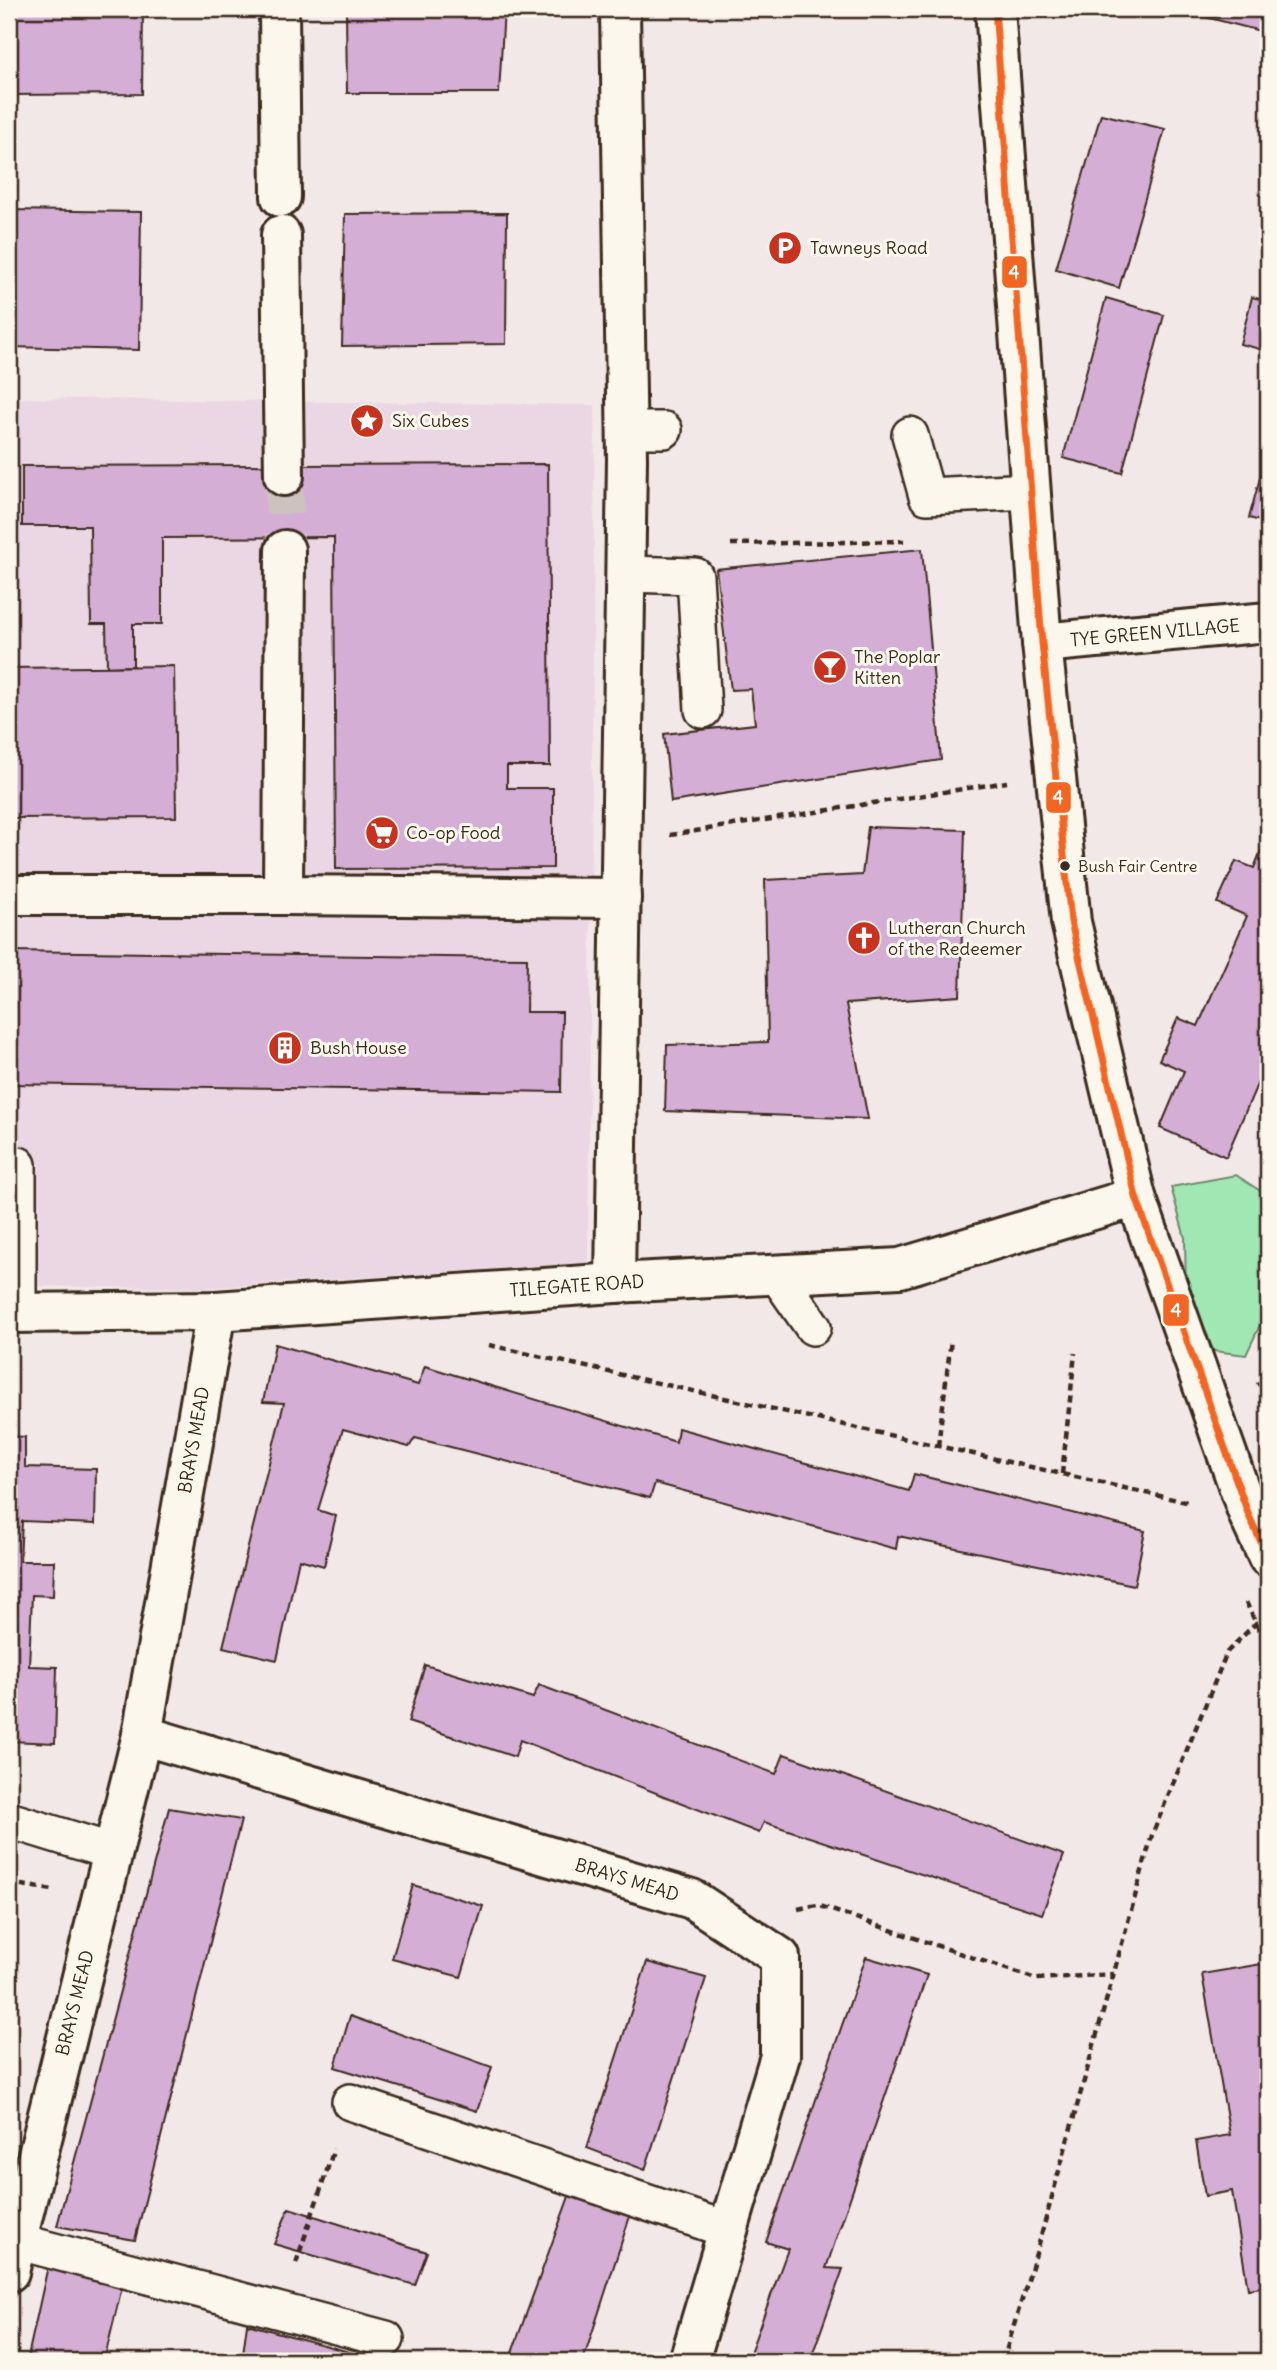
<svg xmlns="http://www.w3.org/2000/svg" width="1277" height="2370" viewBox="0 0 1277 2370" font-family="Delius,sans-serif">
	<style>
		.built { fill: #ead7e3 }
		.green { fill: #a0e7b4; stroke: #6e8869; stroke-width: 2 }
		.building { fill: #d5aed6; stroke: #3b2a1e; stroke-width: 2 }
		.lines { fill: none; stroke-linecap: round; stroke-linejoin: round }
		.pedestrian-tunnel { stroke: #cec2c0; stroke-width: 38; stroke-dasharray: 38 19; stroke-linecap: butt }
		.service-casing { stroke: #3b2a1e; stroke-width: 40 }
		.pedestrian-casing { stroke: #3b2a1e; stroke-width: 44 }
		.minor-casing { stroke: #3b2a1e; stroke-width: 44 }
		.tertiary-casing { stroke: #3b2a1e; stroke-width: 44 }
		.path { stroke: #3b2a1e; stroke-width: 4.5; stroke-dasharray: 7 5; stroke-linecap: butt }
		.service { stroke: #fbf7ec; stroke-width: 35 }
		.pedestrian { stroke: #fbf7ec; stroke-width: 38 }
		.minor { stroke: #fbf7ec; stroke-width: 38 }
		.tertiary { stroke: #fbf7ec; stroke-width: 38 }
		.bus-1-casing { stroke: #fbf7ec; stroke-width: 12 }
		.bus-1 { stroke: #f26522; stroke-width: 7 }
		.bus-dot { fill: #3b2a1e; stroke: #fbf7ec; stroke-width: 2.5 }
		.labels { text-anchor: middle; stroke-width: 6; stroke-linejoin: round; paint-order: stroke }
		.bus-label { font-size: 16px; fill: #3b2a1e; stroke: #fbf7ec; text-anchor: start }
		.poi-label { font-size: 18px; fill: #3b2a1e; stroke: #fbf7ec; text-anchor: start }
		.street-label { font-size: 18px; fill: #3b2a1e; stroke: #fbf7ec }
		.line-badge { stroke: #fbf7ec; stroke-width: 2.5 }
		.badge-label { font-size: 19px; text-anchor: middle; font-weight: bold; fill: #fff }
	</style>
	<rect width="100%" height="100%" fill="#f3e8e8"/>
	<filter id="ink" filterUnits="userSpaceOnUse"><feTurbulence type="fractalNoise" baseFrequency=".0143" numOctaves="2"/><feDisplacementMap in="SourceGraphic" scale="14" xChannelSelector="R" yChannelSelector="G"/><feConvolveMatrix kernelMatrix="1 2 1 2 8 2 1 2 1" color-interpolation-filters="sRGB"/></filter>
	<g filter="url(#ink)">
		<!-- built -->
		<polygon class="built" points="9,398 595,405 588,1263 200,1288 9,1286"/>
		<!-- green -->
		<polygon class="green" points="1236,1175 1268,1196 1268,1308 1246,1355 1214,1351 1186,1297 1185,1238 1171,1187"/>
		<!-- building -->
		<g class="building">
			<polygon points="9,9 143,9 142,94 9,95"/>
			<polygon points="346,9 504,9 499,93 347,93"/>
			<polygon points="1174,9 1268,9 1268,33"/>
			<polygon points="1101,114 1165,129 1119,288 1056,269"/>
			<polygon points="9,210 141,212 139,350 9,347"/>
			<polygon points="507,213 506,344 342,346 345,214"/>
			<polygon points="1252,297 1268,301 1268,351 1240,344"/>
			<polygon points="1106,298 1164,315 1122,473 1063,458"/>
			<polygon points="1268,449 1268,523 1249,518"/>
			<polygon points="548,464 550,766 507,766 507,788 553,788 553,868 336,869 334,537 162,538 162,624 133,624 133,666 107,667 106,624 91,624 90,526 22,526 22,466"/>
			<polygon points="922,549 941,760 671,802 664,734 755,724 751,689 731,690 716,569"/>
			<polygon points="174,666 176,817 9,818 9,668"/>
			<polygon points="868,827 965,830 960,996 846,1004 868,1119 665,1111 667,1045 768,1042 765,880 862,875"/>
			<polygon points="1268,834 1268,1059 1226,1157 1160,1128 1184,1071 1159,1060 1178,1018 1198,1026 1247,916 1217,903 1236,861 1254,868"/>
			<polygon points="9,951 527,958 526,1012 562,1012 561,1092 9,1084"/>
			<polygon points="275,1344 418,1385 425,1366 676,1442 678,1428 909,1491 914,1474 1145,1531 1134,1585 898,1536 896,1549 655,1483 650,1498 415,1438 409,1447 343,1429 318,1510 336,1516 324,1566 299,1559 277,1660 223,1647 284,1403 263,1402"/>
			<polygon points="9,1436 25,1437 25,1467 96,1469 95,1524 22,1521 20,1561 54,1561 53,1596 32,1595 29,1666 57,1667 55,1743 9,1741"/>
			<polygon points="425,1665 533,1698 539,1685 776,1774 784,1754 1064,1855 1042,1914 764,1822 759,1833 520,1740 515,1757 408,1722"/>
			<polygon points="169,1808 241,1820 135,2240 57,2226"/>
			<polygon points="413,1885 483,1906 461,1977 392,1959"/>
			<polygon points="866,1957 927,1975 826,2268 843,2269 810,2361 747,2361 788,2249 766,2242"/>
			<polygon points="647,1962 706,1978 645,2170 587,2148"/>
			<polygon points="1268,1963 1268,2286 1248,2289 1232,2191 1205,2196 1196,2141 1230,2135 1202,1974"/>
			<polygon points="350,2016 492,2067 477,2111 335,2067"/>
			<polygon points="571,2191 632,2210 583,2361 509,2361"/>
			<polygon points="289,2208 427,2252 415,2285 274,2244"/>
			<polygon points="48,2266 122,2287 104,2361 27,2361"/>
			<polygon points="247,2324 382,2361 242,2361"/>
		</g>
		<g class="lines">
			<!-- pedestrian-tunnel -->
			<polyline class="pedestrian-tunnel" points="284,476 285,550"/>
			<!-- service casing -->
			<g class="service-casing">
				<g id="service">
					<polyline points="626,430 664,430"/>
					<polyline points="910,435 927,496 1030,491"/>
					<polyline points="625,574 695,576 703,710"/>
					<polyline points="18,1165 18,1313"/>
					<polyline points="777,1275 813,1327"/>
					<polyline points="9,1820 113,1852"/>
					<polyline points="350,2102 728,2230"/>
					<polyline points="16,2241 386,2339"/>
				</g>
			</g>
			<!-- pedestrian casing -->
			<g class="pedestrian-casing">
				<g id="pedestrian">
					<polyline points="279,9 281,197"/>
					<polyline points="281,235 284,476"/>
					<polyline points="285,550 283,895 621,898"/>
					<polyline points="9,895 283,895"/>
				</g>
			</g>
			<!-- minor casing -->
			<g class="minor-casing">
				<g id="minor">
					<polyline points="1042,643 1268,622"/>
					<polyline points="615,1283 627,459 620,9"/>
					<polyline points="9,1313 216,1311 615,1283 900,1268 1136,1197"/>
					<polyline points="142,1735 692,1899 780,1957 780,2056 689,2361"/>
					<polyline points="9,2272 142,1735 216,1311"/>
				</g>
			</g>
			<!-- tertiary casing -->
			<g class="tertiary-casing">
				<polyline id="tertiary" points="995,9 1042,643 1071,922 1136,1197 1249,1516 1268,1557"/>
			</g>
			<!-- path -->
			<g class="path">
				<polyline points="731,544 904,541"/>
				<polyline points="670,835 1007,782"/>
				<polyline points="489,1345 1191,1503"/>
				<polyline points="1257,1385 1268,1379"/>
				<polyline points="938,1446 951,1340"/>
				<polyline points="1062,1474 1075,1353"/>
				<polyline points="1246,1602 1268,1649"/>
				<polyline points="9,1883 53,1890"/>
				<polyline points="798,1909 817,1905 1036,1979 1114,1974"/>
				<polyline points="296,2263 334,2149"/>
				<polyline points="1003,2361 1038,2247 1152,1835 1227,1652 1256,1623 1268,1620"/>
				<polyline points="1261,2361 1268,2360"/>
			</g>
			<!-- service -->
			<use href="#service" class="service"/>
			<!-- pedestrian -->
			<use href="#pedestrian" class="pedestrian"/>
			<!-- minor -->
			<use href="#minor" class="minor"/>
			<!-- tertiary -->
			<use href="#tertiary" class="tertiary"/>
			<!-- bus-1 casing -->
			<g class="bus-1-casing">
				<polyline id="bus-1" points="995,9 1042,643 1071,922 1136,1197 1249,1516 1268,1557"/>
			</g>
			<!-- bus-1 -->
			<use href="#bus-1" class="bus-1"/>
		</g>
	</g>
	<!-- icons -->
	<defs>
		<g id="parking-disc" transform="scale(1.75)"><circle r="9.5" fill="#c8321e" stroke="#fbf7ec"/><path d="M-3.5-5.5H1a3.5 3.5 0 0 1 0 7H-1V5.5H-3.5ZM-1-3.4V-.6H.8a1.4 1.4 0 0 0 0-2.8Z" fill="#fff"/></g>
		<g id="sight-disc" transform="scale(1.75)"><circle r="9.5" fill="#c8321e" stroke="#fbf7ec"/><path d="M0-6L1.8-2.2L6-1.7L2.9 1.2L3.7 5.4L0 3.3L-3.7 5.4L-2.9 1.2L-6-1.7L-1.8-2.2Z" fill="#fff"/></g>
		<g id="bar-disc" transform="scale(1.75)"><circle r="9.5" fill="#c8321e" stroke="#fbf7ec"/><path d="M-6-5H6L.8 .8V4.5H3.5V6h-7V4.5H-.8V.8Z" fill="#fff"/></g>
		<g id="supermarket-disc" transform="scale(1.75)"><circle r="9.5" fill="#c8321e" stroke="#fbf7ec"/><path d="M-6-5.5h2.5l.6 2H6L4.5 2H-2.5L-4.4-4H-6ZM-1.5 3.2a1.3 1.3 0 1 0 .1 0ZM3 3.2a1.3 1.3 0 1 0 .1 0Z" fill="#fff"/></g>
		<g id="church-disc" transform="scale(1.75)"><circle r="9.5" fill="#c8321e" stroke="#fbf7ec"/><path d="M-1.2-6h2.4v3.5h3.3v2.4h-3.3V6h-2.4V-.1h-3.3v-2.4h3.3Z" fill="#fff"/></g>
		<g id="building-disc" transform="scale(1.75)"><circle r="9.5" fill="#c8321e" stroke="#fbf7ec"/><path d="M-4-6H4V6H1V3H-1V6H-4ZM-2.5-4.3h1.7v1.8h-1.7ZM.8-4.3h1.7v1.8H.8ZM-2.5-1h1.7V.8h-1.7ZM.8-1h1.7V.8H.8Z" fill="#fff"/></g>
	</defs>
	<g fill-rule="evenodd">
		<use href="#parking-disc" x="785" y="248"/>
		<use href="#sight-disc" x="367" y="421"/>
		<use href="#bar-disc" x="830" y="667"/>
		<use href="#supermarket-disc" x="382" y="833"/>
		<use href="#church-disc" x="864" y="938"/>
		<use href="#building-disc" x="285" y="1048"/>
	</g>
	<!-- markers -->
	<circle class="bus-dot" cx="1065" cy="866" r="6"/>
	<g class="labels">
		<!-- bus labels -->
		<g class="bus-label">
			<text x="1078" y="872">Bush Fair Centre</text>
		</g>
		<!-- poi labels -->
		<g class="poi-label">
			<text x="810" y="254">Tawneys Road</text>
			<text x="392" y="427">Six Cubes</text>
			<text x="854" y="663">The Poplar<tspan x="854" dy="21">Kitten</tspan></text>
			<text x="406" y="839">Co-op Food</text>
			<text x="888" y="934">Lutheran Church<tspan x="888" dy="21">of the Redeemer</tspan></text>
			<text x="310" y="1054">Bush House</text>
		</g>
		<!-- street labels -->
		<g class="street-label">
			<text transform="translate(1155 633) rotate(-5)" y="6">TYE GREEN VILLAGE</text>
			<text transform="translate(577 1286) rotate(-4)" y="6">TILEGATE ROAD</text>
			<text transform="translate(194 1440) rotate(-80)" y="6">BRAYS MEAD</text>
			<text transform="translate(627 1880) rotate(17)" y="6">BRAYS MEAD</text>
			<text transform="translate(75 2003) rotate(-76)" y="6">BRAYS MEAD</text>
		</g>
	</g>
	<g class="line-badge">
		<rect x="1001" y="255" width="27" height="34" rx="7" fill="#f26522"/>
		<rect x="1045" y="781" width="27" height="33" rx="7" fill="#f26522"/>
		<rect x="1162" y="1293" width="28" height="34" rx="7" fill="#f26522"/>
	</g>
	<g class="badge-label">
		<text x="1014" y="279">4</text>
		<text x="1058" y="804">4</text>
		<text x="1176" y="1317">4</text>
	</g>
	<!-- margin -->
	<rect width="1277" height="2370" fill="none" stroke="#fbf7ec" stroke-width="35"/>
	<rect x="18" y="18" width="1242" height="2335" fill="none" stroke="#3b2a1e" stroke-width="2.5" filter="url(#ink)"/>
</svg>
